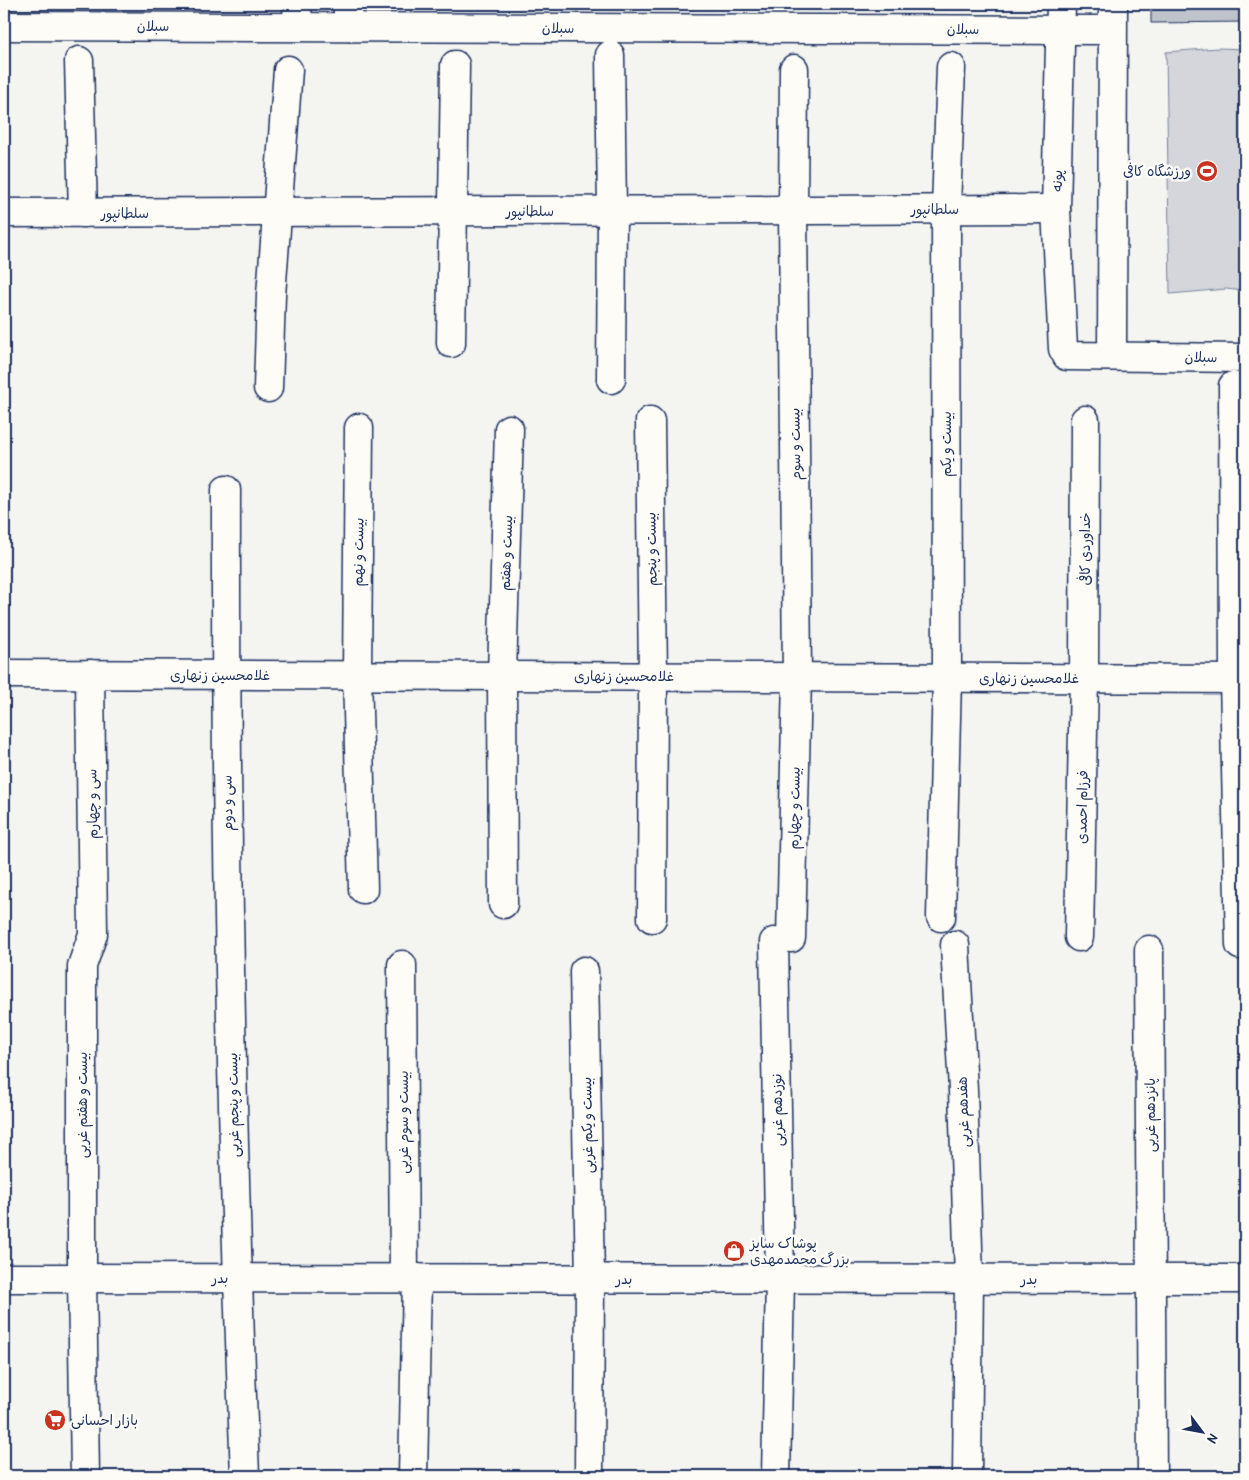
<svg xmlns="http://www.w3.org/2000/svg" width="1249" height="1480" viewBox="0 0 1249 1480" font-family="'Patrick Hand','Playpen Sans Arabic',sans-serif">
	<style>
		.green { fill: #d4d6db; stroke: #78829c }
		.building { fill: #bfc3cc; stroke: #1b2f5e }
		.lines { fill: none; stroke-linecap: round; stroke-linejoin: round }
		.minor-casing { stroke: #1b2f5e; stroke-width: 31 }
		.tertiary-casing { stroke: #1b2f5e; stroke-width: 31 }
		.minor { stroke: #fdfcf7; stroke-width: 28 }
		.tertiary { stroke: #fdfcf7; stroke-width: 28 }
		.labels { text-anchor: middle; stroke-width: 5; stroke-linejoin: round; paint-order: stroke }
		.street-label { font-size: 14px; fill: #1b2f5e; stroke: #fdfcf7 }
		.poi-label { font-size: 14px; fill: #1b2f5e; stroke: #fdfcf7; text-anchor: start }
	</style>
	<rect width="100%" height="100%" fill="#f4f4f1"/>
	<filter id="ink" filterUnits="userSpaceOnUse"><feTurbulence type="fractalNoise" baseFrequency=".02" numOctaves="2"/><feDisplacementMap in="SourceGraphic" scale="10" xChannelSelector="R" yChannelSelector="G"/><feConvolveMatrix kernelMatrix="1 2 1 2 8 2 1 2 1" color-interpolation-filters="sRGB"/></filter>
	<g filter="url(#ink)">
		<!-- green -->
		<polygon class="green" points="1218,48 1245,49 1245,291 1226,289 1170,294 1166,52"/>
		<!-- building -->
		<polygon class="building" points="1151,4 1245,4 1245,22 1151,23"/>
		<g class="lines">
			<!-- minor casing -->
			<g class="minor-casing">
				<g id="minor">
					<polyline points="297,4 298,27"/>
					<polyline points="347,4 350,27"/>
					<polyline points="1061,4 1056,209 1063,349 1067,356 1245,358"/>
					<polyline points="610,55 612,211 611,379"/>
					<polyline points="79,61 83,213"/>
					<polyline points="4,213 1056,209"/>
					<polyline points="451,343 455,65"/>
					<polyline points="1112,356 1113,4"/>
					<polyline points="1233,386 1234,679 1240,945"/>
					<polyline points="268,388 271,295 288,70"/>
					<polyline points="650,421 653,677 652,918"/>
					<polyline points="359,428 357,675 363,889"/>
					<path d="M 226,490 C 225,819 232,1148 245,1476"/>
					<polyline points="503,904 502,676 509,429"/>
					<polyline points="941,917 947,678 946,209 951,67"/>
					<polyline points="1079,937 1084,678 1085,420"/>
					<polyline points="791,938 797,677 793,210 794,69"/>
					<polyline points="774,942 780,1279 776,1476"/>
					<polyline points="955,945 963,1090 969,1279 967,1476"/>
					<polyline points="1149,950 1152,1476"/>
					<polyline points="402,965 404,1278"/>
					<polyline points="584,971 590,1279 589,1476"/>
					<polyline points="85,1476 82,1278 82,966 93,934 90,674"/>
					<polyline points="413,1476 417,1278"/>
				</g>
			</g>
			<!-- tertiary casing -->
			<g class="tertiary-casing">
				<g id="tertiary">
					<polyline points="4,26 1112,30"/>
					<polyline points="4,674 1245,679"/>
					<polyline points="4,1278 1245,1279"/>
				</g>
			</g>
			<!-- minor -->
			<use href="#minor" class="minor"/>
			<!-- tertiary -->
			<use href="#tertiary" class="tertiary"/>
		</g>
	</g>
	<!-- icons -->
	<defs>
		<g id="stadium-disc" transform="scale(1.125)"><circle r="9.5" fill="#c8321e" stroke="#fdfcf7"/><path d="M0-5a6.5 5 0 1 0 0 10a6.5 5 0 1 0 0-10ZM-3.5-1.8h7v3.6h-7Z" fill="#fff"/></g>
		<g id="shop-disc" transform="scale(1.125)"><circle r="9.5" fill="#c8321e" stroke="#fdfcf7"/><path d="M-5-2.5h2.3a2.7 3.5 0 0 1 5.4 0H5L5.5 6h-11ZM-1.5-2.5h3a1.5 2.3 0 0 0-3 0Z" fill="#fff"/></g>
		<g id="supermarket-disc" transform="scale(1.125)"><circle r="9.5" fill="#c8321e" stroke="#fdfcf7"/><path d="M-6-5.5h2.5l.6 2H6L4.5 2H-2.5L-4.4-4H-6ZM-1.5 3.2a1.3 1.3 0 1 0 .1 0ZM3 3.2a1.3 1.3 0 1 0 .1 0Z" fill="#fff"/></g>
	</defs>
	<g fill-rule="evenodd">
		<use href="#stadium-disc" x="1207" y="171"/>
		<use href="#shop-disc" x="734" y="1251"/>
		<use href="#supermarket-disc" x="55" y="1420"/>
	</g>
	<g class="labels">
		<!-- street labels -->
		<g class="street-label">
			<text x="153" y="31">سبلان</text>
			<text x="558" y="33">سبلان</text>
			<text x="963" y="34">سبلان</text>
			<text transform="translate(1057 181) rotate(-89)" y="5">پونه</text>
			<text x="935" y="214">سلطانپور</text>
			<text x="530" y="216">سلطانپور</text>
			<text x="125" y="218">سلطانپور</text>
			<text transform="translate(1201 357) rotate(1)" y="5">سبلان</text>
			<text transform="translate(795 444) rotate(-91)" y="5">بیست و سوم</text>
			<text transform="translate(946 444) rotate(-90)" y="5">بیست و یکم</text>
			<text transform="translate(651 549) rotate(-91)" y="5">بیست و پنجم</text>
			<text transform="translate(1085 549) rotate(-90)" y="5">خداوردی کافی</text>
			<text transform="translate(358 552) rotate(-89)" y="5">بیست و نهم</text>
			<text transform="translate(506 553) rotate(-88)" y="5">بیست و هفتم</text>
			<text x="220" y="680">غلامحسین زنهاری</text>
			<text x="624" y="681">غلامحسین زنهاری</text>
			<text x="1029" y="683">غلامحسین زنهاری</text>
			<text transform="translate(227 803) rotate(-91)" y="5">سی و دوم</text>
			<text transform="translate(92 804) rotate(-91)" y="5">سی و چهارم</text>
			<text transform="translate(1082 807) rotate(-89)" y="5">فرزام احمدی</text>
			<text transform="translate(794 808) rotate(-89)" y="5">بیست و چهارم</text>
			<text transform="translate(82 1105) rotate(-90)" y="5">بیست و هفتم غربی</text>
			<text transform="translate(233 1105) rotate(-91)" y="5">بیست و پنجم غربی</text>
			<text transform="translate(777 1110) rotate(-91)" y="5">نوزدهم غربی</text>
			<text transform="translate(963 1112) rotate(-92)" y="5">هفدهم غربی</text>
			<text transform="translate(1150 1115) rotate(-90)" y="5">پانزدهم غربی</text>
			<text transform="translate(403 1122) rotate(-90)" y="5">بیست و سوم غربی</text>
			<text transform="translate(587 1125) rotate(-91)" y="5">بیست و یکم غربی</text>
			<text x="220" y="1283">بدر</text>
			<text x="624" y="1284">بدر</text>
			<text x="1029" y="1284">بدر</text>
		</g>
		<!-- poi labels -->
		<g class="poi-label">
			<text x="1191" y="176" text-anchor="end">ورزشگاه کافی</text>
			<text x="750" y="1248">پوشاک سایز<tspan x="750" dy="16">بزرگ محمدمهدی</tspan></text>
			<text x="71" y="1425">بازار احسانی</text>
		</g>
	</g>
	<!-- margin -->
	<rect width="1249" height="1480" fill="none" stroke="#fdfcf7" stroke-width="20"/>
	<rect x="10" y="10" width="1229" height="1460" fill="none" stroke="#1b2f5e" stroke-width="2" filter="url(#ink)"/>
	<!-- north arrow -->
	<g transform="translate(1202 1432) rotate(122)" stroke="#fdfcf7" stroke-width="4" paint-order="stroke">
	<path d="M0-4L9 19L0 12L-9 19Z" fill="#1b2f5e"/>
	<text y="-8" font-size="14" font-weight="bold" text-anchor="middle" fill="#1b2f5e">N</text>
	</g>
</svg>
